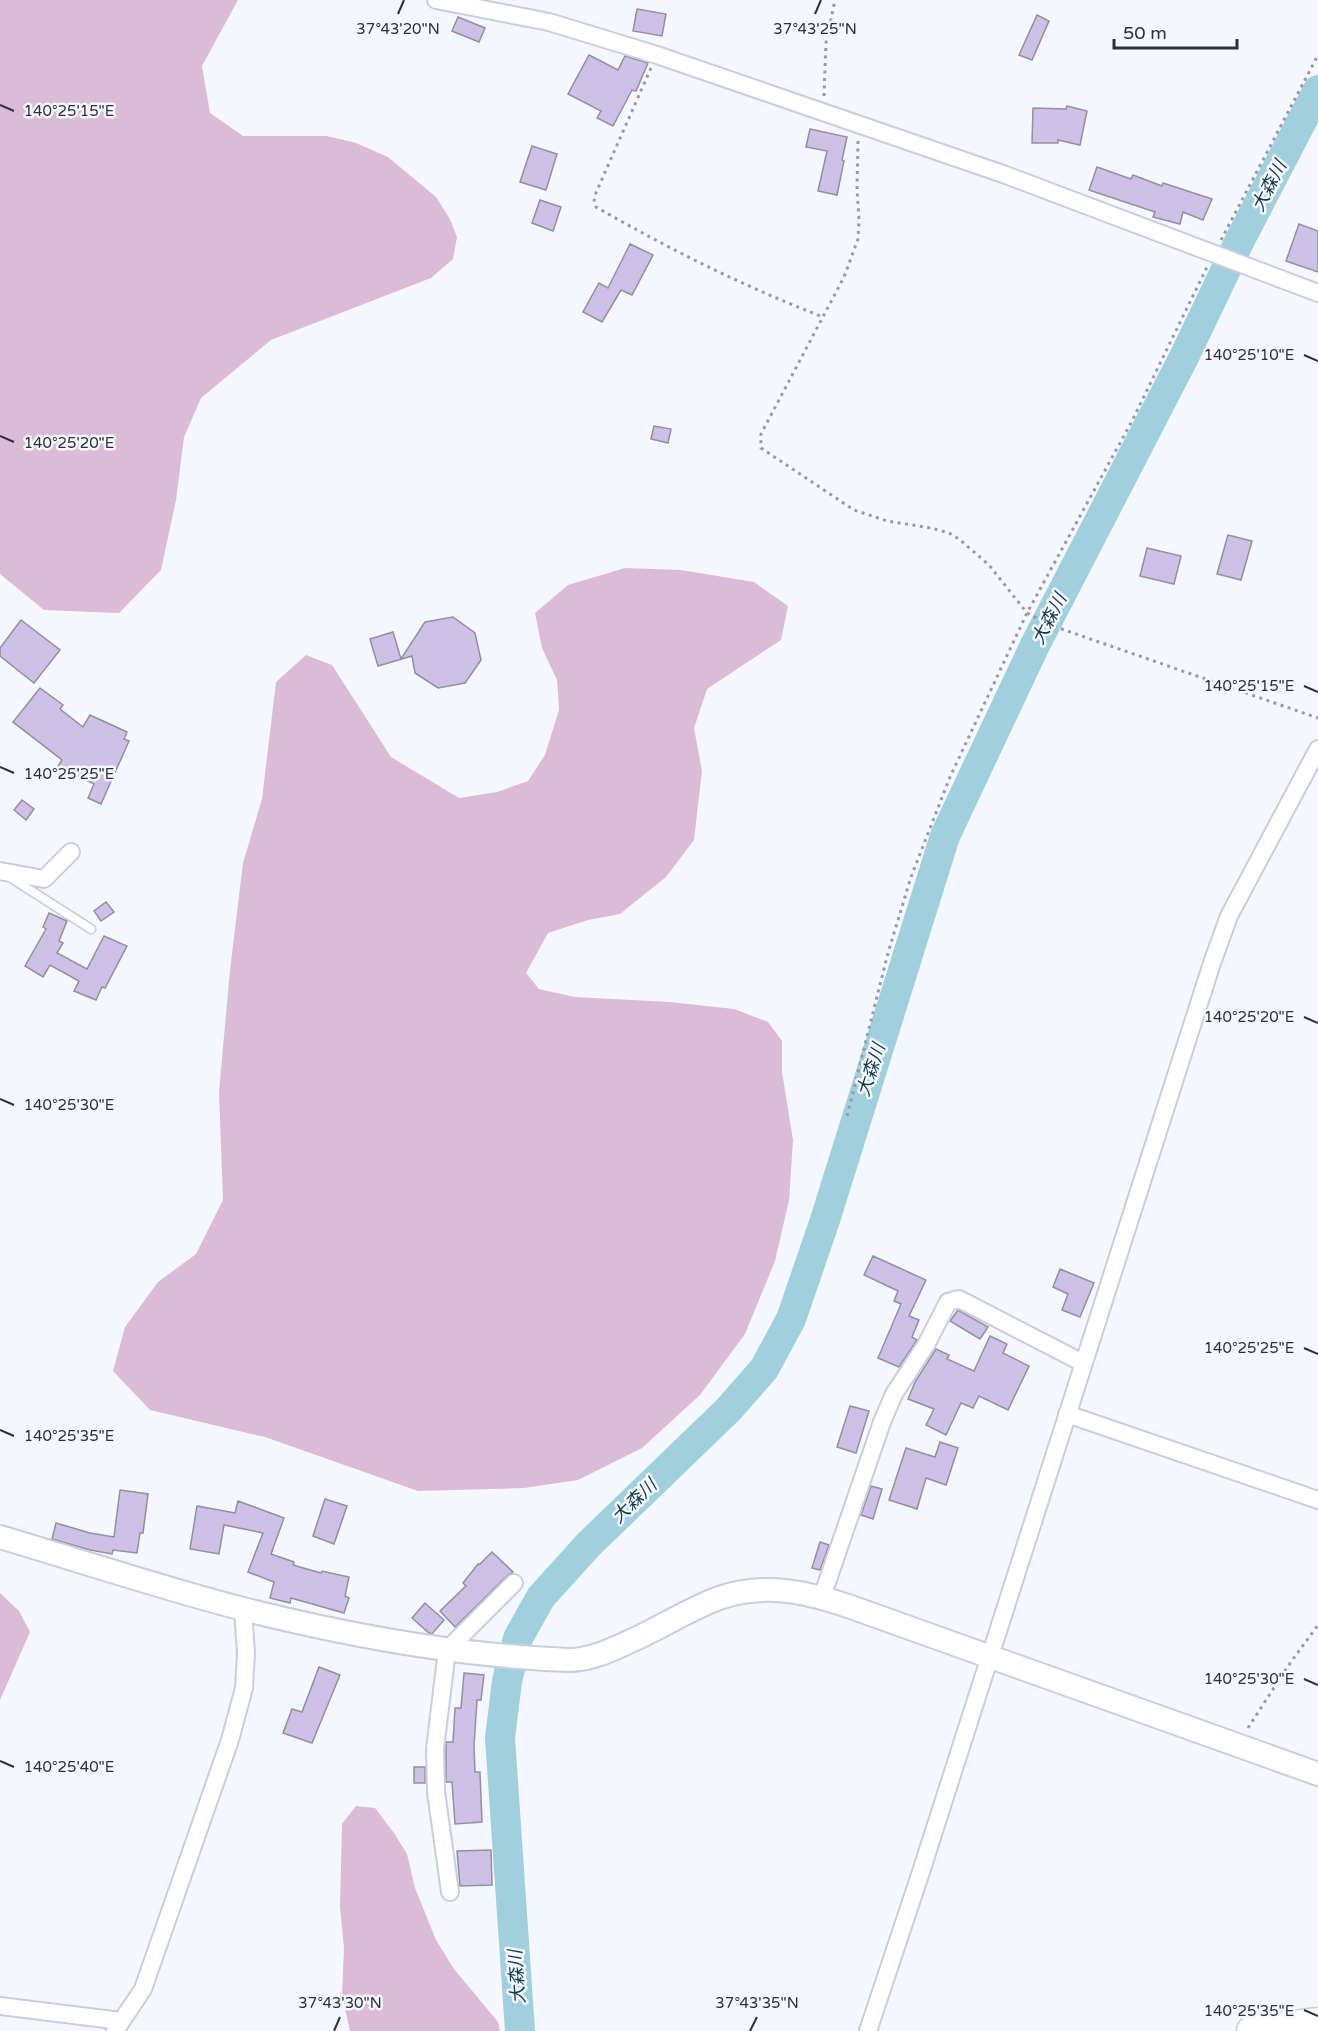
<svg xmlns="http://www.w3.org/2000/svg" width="1318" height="2031" viewBox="0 0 1318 2031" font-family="'Varela Round','Noto Sans JP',sans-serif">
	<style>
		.forest { fill: #dcbbd8 }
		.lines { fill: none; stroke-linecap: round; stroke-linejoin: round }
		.river { stroke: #a0d0de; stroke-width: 30 }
		.building { fill: #cec0e6; stroke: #948f9f; stroke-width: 1.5 }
		.lane-casing { stroke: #c9cedf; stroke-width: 11 }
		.street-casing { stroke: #c9cedf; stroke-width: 20 }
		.secondary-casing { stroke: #c9cedf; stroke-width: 26 }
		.highway-casing { stroke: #c9cedf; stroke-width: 33 }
		.path { stroke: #999ba2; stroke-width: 3; stroke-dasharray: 3 4.5; stroke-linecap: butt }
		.lane { stroke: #fff; stroke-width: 8 }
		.street { stroke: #fff; stroke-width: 16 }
		.secondary { stroke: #fff; stroke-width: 22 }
		.highway { stroke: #fff; stroke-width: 30 }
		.ticks { fill: none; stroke: #2e3036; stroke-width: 2 }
		.labels { text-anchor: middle; stroke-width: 5; stroke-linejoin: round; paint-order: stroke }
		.water-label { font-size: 18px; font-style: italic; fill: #0f3b46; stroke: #f5f7fe }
		.ticks-label { font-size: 15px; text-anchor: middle; fill: #2e3036; stroke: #f5f7fe; stroke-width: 5; stroke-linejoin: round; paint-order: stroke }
	</style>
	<rect width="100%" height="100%" fill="#f5f7fe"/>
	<!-- forest -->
	<g class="forest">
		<polygon points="0,0 238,0 202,66 210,113 243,136 327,136 356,143 388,157 436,197 450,219 457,237 453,259 431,278 271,340 201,398 184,437 176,500 161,570 119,613 44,610 0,574"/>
		<polygon points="625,568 681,570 754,582 788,606 781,640 707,689 694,728 702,771 694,840 666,877 620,914 588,920 548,933 526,973 539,989 575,997 670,1002 734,1009 768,1022 782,1041 782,1072 793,1140 789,1200 775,1261 745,1334 700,1395 642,1448 578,1480 524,1488 418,1491 265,1437 150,1410 113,1371 125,1327 158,1282 196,1254 223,1200 219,1092 230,970 243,863 262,799 276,682 306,655 332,665 391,757 459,798 497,792 528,781 545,755 559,710 557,680 542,648 535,613 568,585"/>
		<polygon points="0,1593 19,1611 30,1632 0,1700"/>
		<polygon points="356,1806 375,1808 394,1833 407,1854 415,1888 436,1940 454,1969 498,2022 500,2031 350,2031 342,1995 344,1948 340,1907 342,1824"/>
	</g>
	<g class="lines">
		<!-- river -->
		<polyline class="river" points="520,2031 500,1738 507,1681 518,1638 541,1597 589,1544 728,1410 764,1369 791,1319 825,1220 945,836 1035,645 1184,357 1241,238 1318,90"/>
	</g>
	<!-- building -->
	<g class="building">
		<polygon points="637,9 666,14 662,36 633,31"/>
		<polygon points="1037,15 1049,21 1032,60 1019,55"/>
		<polygon points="458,17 485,28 479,42 452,31"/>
		<polygon points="589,55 618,70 625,56 648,63 636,91 632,90 613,126 597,118 601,111 568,94"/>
		<polygon points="1067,106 1087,111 1080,145 1058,140 1058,143 1032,143 1033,108 1066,109"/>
		<polygon points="810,129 847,137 842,160 844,161 837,195 818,191 827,151 806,147"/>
		<polygon points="532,146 557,154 546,190 520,182"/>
		<polygon points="1097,167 1131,179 1133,175 1162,186 1163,183 1212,199 1203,220 1183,212 1180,224 1153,217 1155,212 1089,190"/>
		<polygon points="540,200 561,207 553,231 532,223"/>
		<polygon points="1299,224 1318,231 1318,272 1286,261"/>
		<polygon points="630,244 653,255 632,295 621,290 602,322 583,312 599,283 608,288"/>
		<polygon points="654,426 671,429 668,443 651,439"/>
		<polygon points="1228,535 1252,541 1241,580 1217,574"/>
		<polygon points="1147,548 1181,556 1174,584 1140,576"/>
		<polygon points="453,617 475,633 481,660 465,683 438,688 415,673 412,656 378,666 370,639 393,632 401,659 425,622"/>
		<polygon points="21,620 60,650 34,683 0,656 0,648"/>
		<polygon points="40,688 63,705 60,709 83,727 90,715 127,732 124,739 129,741 101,804 88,798 94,784 58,766 62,760 13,722"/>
		<polygon points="22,800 34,809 26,820 14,810"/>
		<polygon points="106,902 114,912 101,921 94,911"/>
		<polygon points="49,913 67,921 59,941 63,943 57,953 87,969 104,936 127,946 105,988 102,987 96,1000 74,991 79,981 50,965 43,977 25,966 46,929 43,927"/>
		<polygon points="873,1256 926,1280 909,1316 919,1320 912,1337 917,1340 899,1367 878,1358 901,1304 894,1301 898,1291 864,1275"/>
		<polygon points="1060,1269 1094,1283 1080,1317 1062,1310 1068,1294 1053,1287"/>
		<polygon points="958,1310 988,1327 980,1339 950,1321"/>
		<polygon points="990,1336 1007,1344 1003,1353 1029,1366 1008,1410 979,1396 973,1408 961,1403 946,1435 926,1425 934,1409 908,1399 915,1382 936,1349 949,1355 947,1359 974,1371"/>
		<polygon points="850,1406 869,1411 856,1453 837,1447"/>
		<polygon points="940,1442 958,1448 946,1485 926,1478 917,1509 889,1500 906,1448 935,1457"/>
		<polygon points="871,1486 882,1489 873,1519 861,1515"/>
		<polygon points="120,1490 148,1494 143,1533 140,1533 137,1553 113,1550 112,1554 90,1550 52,1539 56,1523 90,1533 114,1537"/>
		<polygon points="325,1499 347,1506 334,1544 313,1536"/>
		<polygon points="238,1501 284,1518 271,1554 294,1562 293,1565 321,1573 322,1571 349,1577 345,1596 349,1598 344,1613 291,1598 290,1603 270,1598 274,1582 248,1572 263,1533 224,1525 219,1554 190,1549 197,1506 235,1513"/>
		<polygon points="820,1542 829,1545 820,1570 812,1568"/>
		<polygon points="492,1552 513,1572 507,1576 455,1627 440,1611 466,1586 463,1583 478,1564 480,1564"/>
		<polygon points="425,1603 444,1620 432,1634 429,1633 412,1618"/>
		<polygon points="319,1667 340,1675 312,1743 283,1733 292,1709 302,1712"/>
		<polygon points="464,1673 484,1675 481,1700 477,1700 474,1746 475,1772 480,1772 482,1822 455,1824 452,1782 446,1782 446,1742 453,1742 455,1708 461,1708"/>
		<rect x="414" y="1767" width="11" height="16"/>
		<polygon points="491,1850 492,1885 460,1886 457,1851"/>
	</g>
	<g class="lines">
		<!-- lane casing -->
		<g class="lane-casing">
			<polyline id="lane" points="8,876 91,929"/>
		</g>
		<!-- street casing -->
		<g class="street-casing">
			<g id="street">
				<polyline points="436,0 549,22 657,55 1003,174 1318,293"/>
				<polyline points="0,871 44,879 71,852"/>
				<polyline points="1067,1414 1318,1500"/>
				<polyline points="822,1597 882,1422 894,1394 926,1345 948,1302 959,1299 1083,1363"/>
				<polyline points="450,1892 436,1792 435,1749 447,1650 514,1583"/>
				<polyline points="0,2006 121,2021"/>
				<polyline points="115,2031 143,1989 230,1740 244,1688 246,1653 243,1609"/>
				<polyline points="868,2031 919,1878 1212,963 1229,916 1318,749"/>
			</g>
		</g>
		<!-- secondary casing -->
		<g class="secondary-casing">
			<path id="secondary" d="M 0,1537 C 81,1561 162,1588 243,1609 C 350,1636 459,1656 569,1660 C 592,1660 613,1649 633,1640 C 661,1627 692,1608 719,1598 C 764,1582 807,1592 851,1607 L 1318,1774"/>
		</g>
		<!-- highway casing -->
		<g class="highway-casing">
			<polyline id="highway" points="1252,2031 1318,2023"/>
		</g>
		<!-- path -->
		<g class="path">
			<path d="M 651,68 L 595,195 L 594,202 L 596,207 C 671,250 741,285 823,317"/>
			<polyline points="824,96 826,43 835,0"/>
			<polyline points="858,141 857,189 859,220 858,239 844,277 761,434 761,448 854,510 887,521 931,528 949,533 959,539 989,565 1027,613 1053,626 1318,718"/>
			<polyline points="1221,240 1318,55"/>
			<polyline points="847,1116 888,953 911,877 950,777 1027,613 1132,421 1207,267"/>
			<polyline points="1248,1728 1288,1666 1318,1625"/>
		</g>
		<!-- lane -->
		<use href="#lane" class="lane"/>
		<!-- street -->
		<use href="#street" class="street"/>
		<!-- secondary -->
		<use href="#secondary" class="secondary"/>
		<!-- highway -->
		<use href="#highway" class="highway"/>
	</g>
	<!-- ticks -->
	<path class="ticks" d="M 398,14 L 404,0M 815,14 L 821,0M 0,105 L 14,111M 1304,355 L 1318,361M 0,436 L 14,442M 1304,686 L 1318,692M 0,767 L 14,773M 1304,1017 L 1318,1023M 0,1099 L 14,1105M 1304,1348 L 1318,1354M 0,1430 L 14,1436M 1304,1679 L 1318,1685M 0,1761 L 14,1767M 1304,2010 L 1318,2016M 334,2031 L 340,2017M 750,2031 L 757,2017"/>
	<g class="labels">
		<!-- water labels -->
		<g class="water-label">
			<text transform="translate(1269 186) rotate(-63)" y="6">大森川</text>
			<text transform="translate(1049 619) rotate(-63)" y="6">大森川</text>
			<text transform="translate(871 1070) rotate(-72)" y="6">大森川</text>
			<text transform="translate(634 1501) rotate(-44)" y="6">大森川</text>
			<text transform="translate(517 1977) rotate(-94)" y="6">大森川</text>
		</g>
	</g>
	<g class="ticks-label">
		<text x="398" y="34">37°43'20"N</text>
		<text x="815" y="34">37°43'25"N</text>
		<text x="69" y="116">140°25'15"E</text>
		<text x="1249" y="360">140°25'10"E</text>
		<text x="69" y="448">140°25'20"E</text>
		<text x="1249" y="691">140°25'15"E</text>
		<text x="69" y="779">140°25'25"E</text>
		<text x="1249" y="1022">140°25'20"E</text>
		<text x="69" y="1110">140°25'30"E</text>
		<text x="1249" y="1353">140°25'25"E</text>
		<text x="69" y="1441">140°25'35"E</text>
		<text x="1249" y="1684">140°25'30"E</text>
		<text x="69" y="1772">140°25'40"E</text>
		<text x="340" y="2008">37°43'30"N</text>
		<text x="757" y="2008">37°43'35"N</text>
		<text x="1249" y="2016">140°25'35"E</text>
	</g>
	<!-- scale -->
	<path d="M1114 39v9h123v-9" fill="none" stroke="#2e3036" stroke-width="3"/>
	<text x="1123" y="39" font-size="18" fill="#2e3036" stroke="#f5f7fe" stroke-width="4.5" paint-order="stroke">50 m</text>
</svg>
